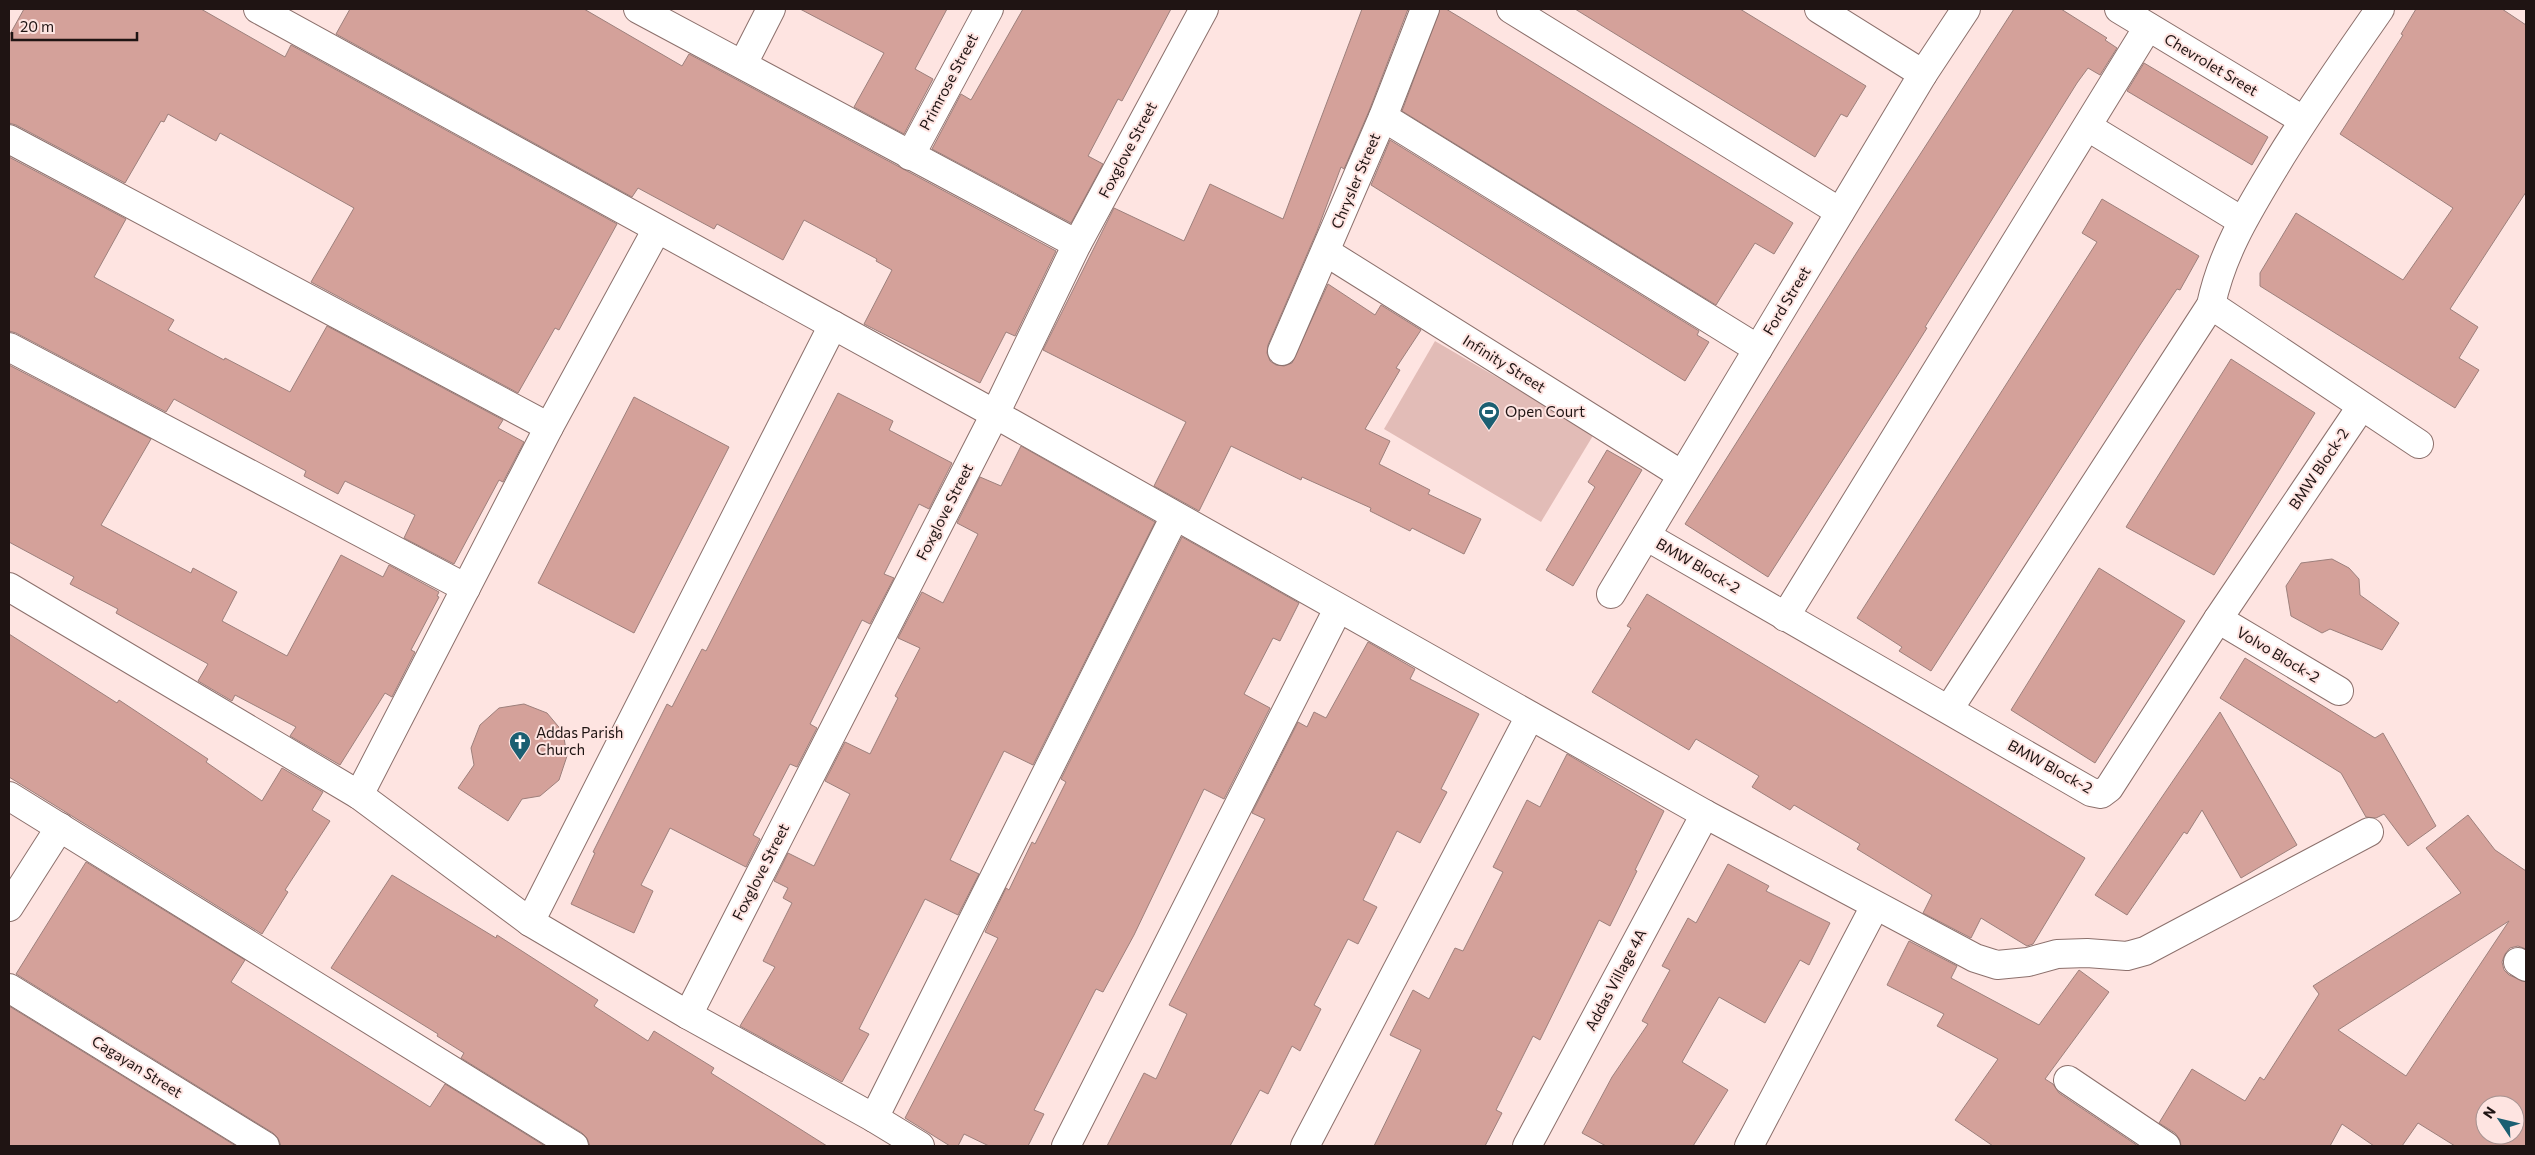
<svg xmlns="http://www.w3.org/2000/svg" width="2535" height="1155" viewBox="0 0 2535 1155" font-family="Commissioner,sans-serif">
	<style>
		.green { fill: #e2bcb7 }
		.building { fill: #d4a19a; stroke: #9d807c; fill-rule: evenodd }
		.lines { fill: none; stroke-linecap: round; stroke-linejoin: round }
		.minor-casing { stroke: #8c706c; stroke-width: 30 }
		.minor { stroke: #fff; stroke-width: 28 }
		.labels { text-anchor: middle; stroke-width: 4; stroke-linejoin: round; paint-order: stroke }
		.street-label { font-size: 15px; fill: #1f1413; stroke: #fee4e1 }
		.poi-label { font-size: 15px; fill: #1f1413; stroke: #fee4e1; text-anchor: start }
	</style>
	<rect width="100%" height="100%" fill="#fee4e1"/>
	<!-- green -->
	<polygon class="green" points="1435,341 1594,434 1541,522 1384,429"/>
	<!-- building -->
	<g class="building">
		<polygon points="24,9 201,9 285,57 291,45 617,224 559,330 555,328 518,393 311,282 354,208 220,133 216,141 168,114 164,122 161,121 125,183 16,125 9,123 9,36"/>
		<polygon points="350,9 584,9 682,66 689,54 1056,251 1015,336 1006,332 980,383 864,324 892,270 876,261 877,259 804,220 783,260 717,224 714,229 638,188 632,197 336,34"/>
		<polygon points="800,9 947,9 915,69 933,79 904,134 854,107 884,53"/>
		<polygon points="1023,9 1171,9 1122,101 1118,99 1088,156 1103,164 1071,223 932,149 961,94 971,100"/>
		<polygon points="1362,9 1408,9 1369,111 1344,169 1341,167 1317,231 1268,345 1267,353 1270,361 1276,365 1284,366 1292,363 1328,284 1375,315 1381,305 1421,330 1396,368 1400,370 1365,429 1390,441 1379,464 1430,490 1428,494 1481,519 1464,554 1412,528 1410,531 1370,511 1371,508 1302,477 1301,480 1231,446 1199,511 1154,486 1186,422 1043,350 1114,208 1184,241 1210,184 1283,219"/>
		<polygon points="1440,9 1446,9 1466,21 1793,223 1774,254 1755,243 1716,305 1402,111"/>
		<polygon points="1575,9 1740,9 1866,86 1847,117 1841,114 1815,157"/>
		<polygon points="2014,9 2061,9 2107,38 2105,40 2117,48 2100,75 2088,68 2077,83 1925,327 1927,328 1900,371 1768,577 1685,524 1857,252"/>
		<polygon points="2416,9 2502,9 2526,25 2526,192 2450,309 2478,327 2459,358 2479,370 2455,408 2260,286 2260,273 2296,213 2403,280 2453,208 2340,134 2403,35 2401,34"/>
		<polygon points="2144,63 2268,137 2252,165 2127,91"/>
		<polygon points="1390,140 1699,331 1697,335 1709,342 1685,381 1371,185"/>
		<polygon points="9,157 126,219 94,277 174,320 168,330 224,360 225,358 290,392 327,326 503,420 498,428 524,442 503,482 499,480 454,564 404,538 415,515 345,481 338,494 304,476 306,471 174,399 166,412 16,333 9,331"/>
		<polygon points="2102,199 2199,256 2180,290 2177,289 2140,345 1931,671 1899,651 1902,647 1857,618 2097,242 2082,233"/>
		<polygon points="2231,359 2315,413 2214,575 2126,527"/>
		<polygon points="9,365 151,439 101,525 191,573 193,568 237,592 222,621 287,656 341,555 383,577 389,565 439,592 437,596 439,597 411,650 415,652 392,697 385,693 340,765 290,736 296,727 235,695 232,701 198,681 208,664 116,613 118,609 70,584 74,577 9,542"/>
		<polygon points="838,393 893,421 889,430 952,463 929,509 919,504 884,574 894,578 870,624 862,620 810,724 817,728 797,767 790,764 753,835 760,839 746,867 670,828 641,885 653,891 634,933 571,904 595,853 593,852 667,704 672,707 702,649 706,651"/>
		<polygon points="634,397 729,447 634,633 538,583"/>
		<polygon points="1021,446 1155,522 1033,765 1004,751 982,795 950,860 979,874 958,915 925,899 859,1029 869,1034 842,1082 740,1026 775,967 763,961 792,903 783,898 788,888 774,881 788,853 814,866 850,794 825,781 845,742 870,754 898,698 895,696 920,648 898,638 922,592 943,603 978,534 957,523 980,477 1001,486"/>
		<polygon points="1607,450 1642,470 1573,586 1546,570 1595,487 1588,482"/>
		<polygon points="1182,537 1299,603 1280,641 1273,638 1244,694 1270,708 1224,799 1204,789 1134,935 1103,992 1096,989 1034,1110 1044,1114 1028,1146 989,1146 964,1134 958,1146 950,1146 905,1118 998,938 985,932 1006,888 1009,890 1032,842 1035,844 1066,782 1061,779"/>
		<polygon points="2332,559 2349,568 2359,579 2360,595 2399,623 2382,650 2330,629 2322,633 2291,616 2286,586 2301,563"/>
		<polygon points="2099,568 2185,621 2095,763 2011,710"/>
		<polygon points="1647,594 2085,858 2033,944 2027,946 1981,918 1971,938 1923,913 1932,895 1857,849 1860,844 1794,805 1790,810 1752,787 1759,776 1696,739 1689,750 1592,692 1631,628 1627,626"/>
		<polygon points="9,634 117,703 119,700 208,759 206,762 262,801 282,768 323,792 312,810 330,821 285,890 288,892 262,934 9,777"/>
		<polygon points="1368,642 1415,669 1410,679 1479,714 1441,789 1447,792 1420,843 1397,831 1363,900 1377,907 1358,944 1348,939 1314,1005 1321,1009 1300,1051 1292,1046 1268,1094 1260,1090 1230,1146 1107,1146 1144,1073 1156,1079 1187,1014 1169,1005 1265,819 1252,813 1298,722 1307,727 1314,712 1326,718"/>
		<polygon points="2245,658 2375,738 2383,733 2436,826 2408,846 2384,814 2376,818 2366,817 2341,773 2220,698"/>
		<polygon points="524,704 547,713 563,732 567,756 559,780 540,796 522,799 508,821 458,788 474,765 471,748 480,725 499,708"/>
		<polygon points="2220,712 2297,845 2241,878 2202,810 2187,834 2184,832 2127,915 2095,895"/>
		<polygon points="1567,754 1664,811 1635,870 1637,871 1610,926 1599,920 1540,1040 1533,1036 1496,1110 1502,1113 1485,1146 1374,1146 1421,1050 1390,1035 1413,990 1429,999 1455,948 1463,951 1503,872 1493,867 1527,800 1540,807"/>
		<path d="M 2468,815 L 2495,850 L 2526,871 L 2526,949 L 2518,946 L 2510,948 L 2505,954 L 2502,962 L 2504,970 L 2509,975 L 2526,982 L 2526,1146 L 2455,1146 L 2418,1123 L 2402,1146 L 2374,1146 L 2342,1124 L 2330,1146 L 2181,1146 L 2180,1140 L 2175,1133 L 2159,1123 L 2192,1069 L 2245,1101 L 2260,1077 L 2264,1080 L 2319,994 L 2313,986 L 2461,893 L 2426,848 ZM 2509,921 L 2406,1076 L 2338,1030 ZM 2485,1105 L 2515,1105 L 2515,1135 L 2485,1135 Z"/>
		<polygon points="86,862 245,960 231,982 430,1107 445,1084 545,1146 281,1146 278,1138 273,1133 16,974"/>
		<polygon points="1728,864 1769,886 1766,891 1830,923 1809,965 1800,960 1765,1023 1719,997 1682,1062 1728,1090 1693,1146 1606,1146 1582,1133 1612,1077 1648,1024 1642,1021 1670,970 1662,966 1688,918 1696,923"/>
		<polygon points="392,875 496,938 497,935 598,1000 594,1006 648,1041 654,1031 714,1068 711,1073 827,1146 590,1146 587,1138 582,1133 461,1058 464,1053 437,1036 438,1034 331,968"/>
		<polygon points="1909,941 1957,966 1951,978 2039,1025 2079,970 2109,992 2045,1079 2053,1084 2059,1093 2138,1146 1993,1146 1955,1120 1998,1059 1937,1026 1944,1014 1887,985"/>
		<polygon points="9,1006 236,1146 9,1146"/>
	</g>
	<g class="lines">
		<!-- minor casing -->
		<g class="minor-casing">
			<g id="minor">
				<polyline points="258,9 995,414 1705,814 1975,958 1997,965 2028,962 2057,954 2087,953 2127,956 2145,951 2369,832"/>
				<polyline points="638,9 1077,244"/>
				<polyline points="1511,9 1840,212"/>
				<polyline points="1819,9 1923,74"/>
				<polyline points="2119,9 2303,120"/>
				<polyline points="743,64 771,9"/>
				<polyline points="1383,117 1758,349"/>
				<polyline points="2088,127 2242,221"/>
				<polyline points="9,139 549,427"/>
				<polyline points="910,156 989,9"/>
				<polyline points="1326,252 1682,475"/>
				<polyline points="2211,305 2419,444"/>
				<polyline points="9,347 466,588"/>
				<polyline points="1282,351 1383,117 1425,9"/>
				<polyline points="1646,536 2091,792 2101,794 2109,788 2218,619 2361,407"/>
				<polyline points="9,587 359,795 530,922 688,1015 874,1118 920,1146"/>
				<polyline points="1611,594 1923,74 1966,9"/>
				<polyline points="1785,617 2148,27"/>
				<polyline points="2218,619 2339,691"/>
				<path d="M 1949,709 L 2211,305 C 2222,253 2247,213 2274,168 C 2307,113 2344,61 2380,9"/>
				<polyline points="359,795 549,427 657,229"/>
				<polyline points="9,796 574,1146"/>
				<polyline points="9,907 60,827"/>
				<polyline points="530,922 833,325"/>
				<polyline points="2518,962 2526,967"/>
				<polyline points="9,988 265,1146"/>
				<polyline points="688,1015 995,414 1077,244 1204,9"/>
				<polyline points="2068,1080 2166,1146"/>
				<polyline points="874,1118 1175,516"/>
				<polyline points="1066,1146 1338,609"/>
				<polyline points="1305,1146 1530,716"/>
				<polyline points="1527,1146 1705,814"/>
				<polyline points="1749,1146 1875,906"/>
			</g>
		</g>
		<!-- minor -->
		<use href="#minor" class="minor"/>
	</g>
	<!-- icons -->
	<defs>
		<g id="stadium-pin" transform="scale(1.125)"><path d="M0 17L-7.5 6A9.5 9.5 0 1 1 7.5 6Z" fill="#1b5f72" stroke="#fee4e1"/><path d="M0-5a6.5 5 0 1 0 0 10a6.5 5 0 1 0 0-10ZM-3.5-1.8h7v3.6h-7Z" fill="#fff"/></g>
		<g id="church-pin" transform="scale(1.125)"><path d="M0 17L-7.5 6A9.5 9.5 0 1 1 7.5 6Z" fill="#1b5f72" stroke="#fee4e1"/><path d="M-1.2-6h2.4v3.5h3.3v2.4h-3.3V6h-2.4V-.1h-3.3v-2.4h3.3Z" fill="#fff"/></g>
	</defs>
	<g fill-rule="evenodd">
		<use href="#stadium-pin" x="1489" y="412"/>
		<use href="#church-pin" x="520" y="742"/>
	</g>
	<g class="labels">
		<!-- street labels -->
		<g class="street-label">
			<text transform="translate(2211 65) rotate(31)" y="5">Chevrolet Sreet</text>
			<text transform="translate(949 82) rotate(-62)" y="5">Primrose Street</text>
			<text transform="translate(1128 150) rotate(-62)" y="5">Foxglove Street</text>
			<text transform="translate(1356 181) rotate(-67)" y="5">Chrysler Street</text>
			<text transform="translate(1787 301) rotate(-59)" y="5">Ford Street</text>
			<text transform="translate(1504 364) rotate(32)" y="5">Infinity Street</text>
			<text transform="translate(2319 469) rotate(-56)" y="5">BMW Block-2</text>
			<text transform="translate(945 512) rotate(-63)" y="5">Foxglove Street</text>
			<text transform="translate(1698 566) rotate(30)" y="5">BMW Block-2</text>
			<text transform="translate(2278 655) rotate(31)" y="5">Volvo Block-2</text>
			<text transform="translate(2050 767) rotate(29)" y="5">BMW Block-2</text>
			<text transform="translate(761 872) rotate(-63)" y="5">Foxglove Street</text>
			<text transform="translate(1616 980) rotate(-62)" y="5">Addas Village 4A</text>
			<text transform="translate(137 1067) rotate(32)" y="5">Cagayan Street</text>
		</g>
		<!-- poi labels -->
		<g class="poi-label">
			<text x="1505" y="417">Open Court</text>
			<text x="536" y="738">Addas Parish<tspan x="536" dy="17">Church</tspan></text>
		</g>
	</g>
	<!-- border -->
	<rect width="2535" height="1155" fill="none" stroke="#1f1413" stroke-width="20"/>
	<!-- north arrow -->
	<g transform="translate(2500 1120) rotate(305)"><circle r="24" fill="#fee4e1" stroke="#a5918f"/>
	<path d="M0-4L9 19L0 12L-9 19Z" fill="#1b5f72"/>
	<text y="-8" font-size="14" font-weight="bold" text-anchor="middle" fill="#1f1413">N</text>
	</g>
	<!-- scale -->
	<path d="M12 32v8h125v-8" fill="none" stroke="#1f1413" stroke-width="2.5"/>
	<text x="20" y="32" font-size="15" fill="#1f1413" stroke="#fee4e1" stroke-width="4" paint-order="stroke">20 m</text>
</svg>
